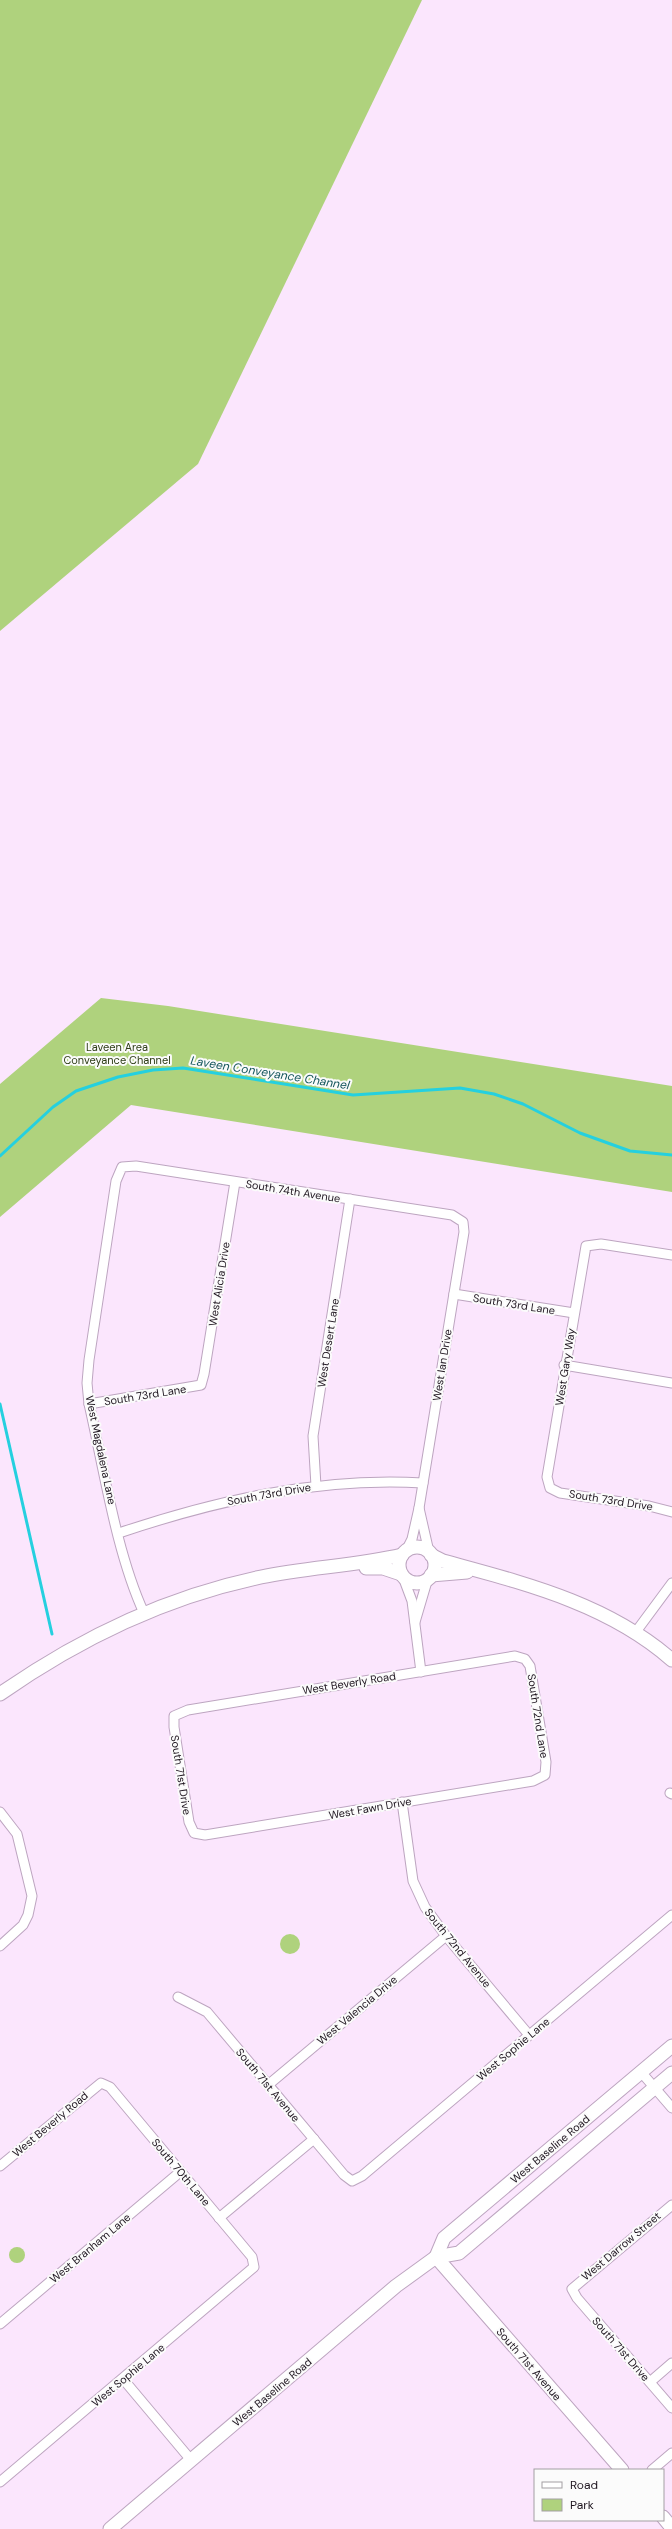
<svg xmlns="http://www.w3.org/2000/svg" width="672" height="2529" viewBox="0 0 672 2529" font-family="'DM Sans',sans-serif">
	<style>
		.green { fill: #afd27d }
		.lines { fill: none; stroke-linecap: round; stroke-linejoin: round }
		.stream { stroke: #25d0df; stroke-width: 3 }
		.street-casing { stroke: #bda5c0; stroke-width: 11 }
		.secondary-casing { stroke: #bda5c0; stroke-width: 15 }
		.street { stroke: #fff; stroke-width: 9 }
		.secondary { stroke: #fff; stroke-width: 13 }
		.labels { text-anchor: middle; stroke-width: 4; stroke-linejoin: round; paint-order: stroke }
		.park-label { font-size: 11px; fill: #2e3d17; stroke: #fbfbfb }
		.street-label { font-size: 11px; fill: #1e151f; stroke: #fbfbfb }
		.water-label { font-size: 12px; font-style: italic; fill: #15565c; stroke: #fbfbfb }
	</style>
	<rect width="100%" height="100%" fill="#fbe6fd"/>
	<!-- green -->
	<g class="green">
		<polygon points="0,0 422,0 198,464 0,631"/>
		<polygon points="101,998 168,1006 672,1086 672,1192 131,1105 0,1217 0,1084"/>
		<circle cx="290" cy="1944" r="10"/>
		<circle cx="17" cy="2255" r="8"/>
	</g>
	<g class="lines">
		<!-- stream -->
		<g class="stream">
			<polyline points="0,1156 53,1107 76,1091 118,1077 153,1070 183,1068 353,1095 460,1088 494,1094 523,1104 580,1133 630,1151 672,1155"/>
			<polyline points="0,1404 52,1634"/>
		</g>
		<!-- street casing -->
		<g class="street-casing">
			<g id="street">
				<polyline points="672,1255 601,1244 586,1246 547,1477 550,1488 560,1493 649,1506 672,1512"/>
				<polyline points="454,1294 574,1313"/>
				<polyline points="564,1365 672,1383"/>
				<polyline points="89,1404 201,1385 204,1374 235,1182"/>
				<polyline points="316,1486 313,1436 350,1199"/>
				<polyline points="419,1508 429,1552"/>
				<path d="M 119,1533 C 217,1500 319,1477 423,1483"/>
				<polyline points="403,1577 412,1601 421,1672"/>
				<path d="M 144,1613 C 116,1552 104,1469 89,1404 L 87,1383 L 89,1360 L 116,1181 L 122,1167 L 136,1166 L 452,1215 L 463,1222 L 464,1232 L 419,1508 L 412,1539 L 406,1551"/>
				<polyline points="415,1622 428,1578"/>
				<polyline points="635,1633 672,1583"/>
				<polygon points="515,1656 525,1659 530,1666 546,1762 545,1775 533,1781 205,1835 194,1833 189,1822 174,1727 174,1716 188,1710"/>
				<polyline points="670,1793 672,1794"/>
				<polyline points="402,1802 413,1881 425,1907 446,1936 529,2035"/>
				<polyline points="0,1812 17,1834 32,1896 28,1915 23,1925 0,1946"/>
				<polyline points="178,1997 207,2012 344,2175 352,2181 362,2176 672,1915"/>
				<polyline points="641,2072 672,2108"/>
				<polyline points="268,2085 446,1936"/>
				<polyline points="0,2166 101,2083 110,2087 252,2257 254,2267 0,2482"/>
				<polyline points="672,2205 572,2289 577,2298 672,2408"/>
				<polyline points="219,2218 314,2139"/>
				<polyline points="0,2324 180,2172"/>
				<polyline points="123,2379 191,2460"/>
				<polyline points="650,2382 672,2363"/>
				<polyline points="652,2470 672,2453"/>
			</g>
		</g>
		<!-- secondary casing -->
		<g class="secondary-casing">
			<g id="secondary">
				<circle cx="417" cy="1565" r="18"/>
				<path d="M 431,1555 L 443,1561 C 523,1583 607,1603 672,1660"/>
				<polyline points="366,1568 383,1568 401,1574"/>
				<polyline points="431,1575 467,1572"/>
				<path d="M 0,1694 C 80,1638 165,1597 261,1577 C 308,1567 355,1566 402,1555"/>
				<polyline points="436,2257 444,2238 672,2046"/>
				<polyline points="436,2257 622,2470"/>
				<polyline points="663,2517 672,2528"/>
				<polyline points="110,2529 396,2286 436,2257 459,2253 672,2073"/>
			</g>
		</g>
		<!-- street -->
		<use href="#street" class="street"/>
		<!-- secondary -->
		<use href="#secondary" class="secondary"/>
	</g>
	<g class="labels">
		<!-- park labels -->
		<g class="park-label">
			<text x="117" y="1051">Laveen Area<tspan x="117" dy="13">Conveyance Channel</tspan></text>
		</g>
		<!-- street labels -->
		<g class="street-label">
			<text transform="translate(293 1191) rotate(9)" y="4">South 74th Avenue</text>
			<text transform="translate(219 1284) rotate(-81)" y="4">West Alicia Drive</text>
			<text transform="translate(514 1304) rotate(9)" y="4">South 73rd Lane</text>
			<text transform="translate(328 1343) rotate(-81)" y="4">West Desert Lane</text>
			<text transform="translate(442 1365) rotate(-81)" y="4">West Ian Drive</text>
			<text transform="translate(565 1367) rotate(-81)" y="4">West Gary Way</text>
			<text transform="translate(145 1395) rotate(-9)" y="4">South 73rd Lane</text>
			<text transform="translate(101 1450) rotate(78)" y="4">West Magdalena Lane</text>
			<text transform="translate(269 1494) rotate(-10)" y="4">South 73rd Drive</text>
			<text transform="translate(611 1500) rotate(9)" y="4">South 73rd Drive</text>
			<text transform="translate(349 1683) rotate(-9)" y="4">West Beverly Road</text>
			<text transform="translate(538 1716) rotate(81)" y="4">South 72nd Lane</text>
			<text transform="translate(181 1775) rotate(81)" y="4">South 71st Drive</text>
			<text transform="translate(370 1808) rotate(-10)" y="4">West Fawn Drive</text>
			<text transform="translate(458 1948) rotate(51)" y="4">South 72nd Avenue</text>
			<text transform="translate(357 2010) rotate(-40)" y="4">West Valencia Drive</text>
			<text transform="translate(513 2049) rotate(-40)" y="4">West Sophie Lane</text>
			<text transform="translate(268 2085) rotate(50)" y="4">South 71st Avenue</text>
			<text transform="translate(50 2124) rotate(-40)" y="4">West Beverly Road</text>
			<text transform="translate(550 2149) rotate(-40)" y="4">West Baseline Road</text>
			<text transform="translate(181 2172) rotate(50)" y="4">South 70th Lane</text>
			<text transform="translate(621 2246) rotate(-40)" y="4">West Darrow Street</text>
			<text transform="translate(90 2248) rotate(-40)" y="4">West Branham Lane</text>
			<text transform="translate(621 2349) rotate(49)" y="4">South 71st Drive</text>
			<text transform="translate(529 2364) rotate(49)" y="4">South 71st Avenue</text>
			<text transform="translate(128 2375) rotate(-40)" y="4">West Sophie Lane</text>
			<text transform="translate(272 2392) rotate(-40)" y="4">West Baseline Road</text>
		</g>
		<!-- water labels -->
		<g class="water-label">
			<text transform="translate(270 1073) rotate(9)" y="4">Laveen Conveyance Channel</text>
		</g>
	</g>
	<!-- legend -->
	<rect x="534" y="2469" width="130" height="52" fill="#fbfbfb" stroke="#a39fa3"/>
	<rect x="542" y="2482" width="20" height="6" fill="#ffffff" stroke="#a39fa3"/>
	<text x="570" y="2489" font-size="12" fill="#1e151f">Road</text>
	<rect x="542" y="2499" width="20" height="12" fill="#afd27d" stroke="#a39fa3"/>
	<text x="570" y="2509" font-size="12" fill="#1e151f">Park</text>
</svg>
